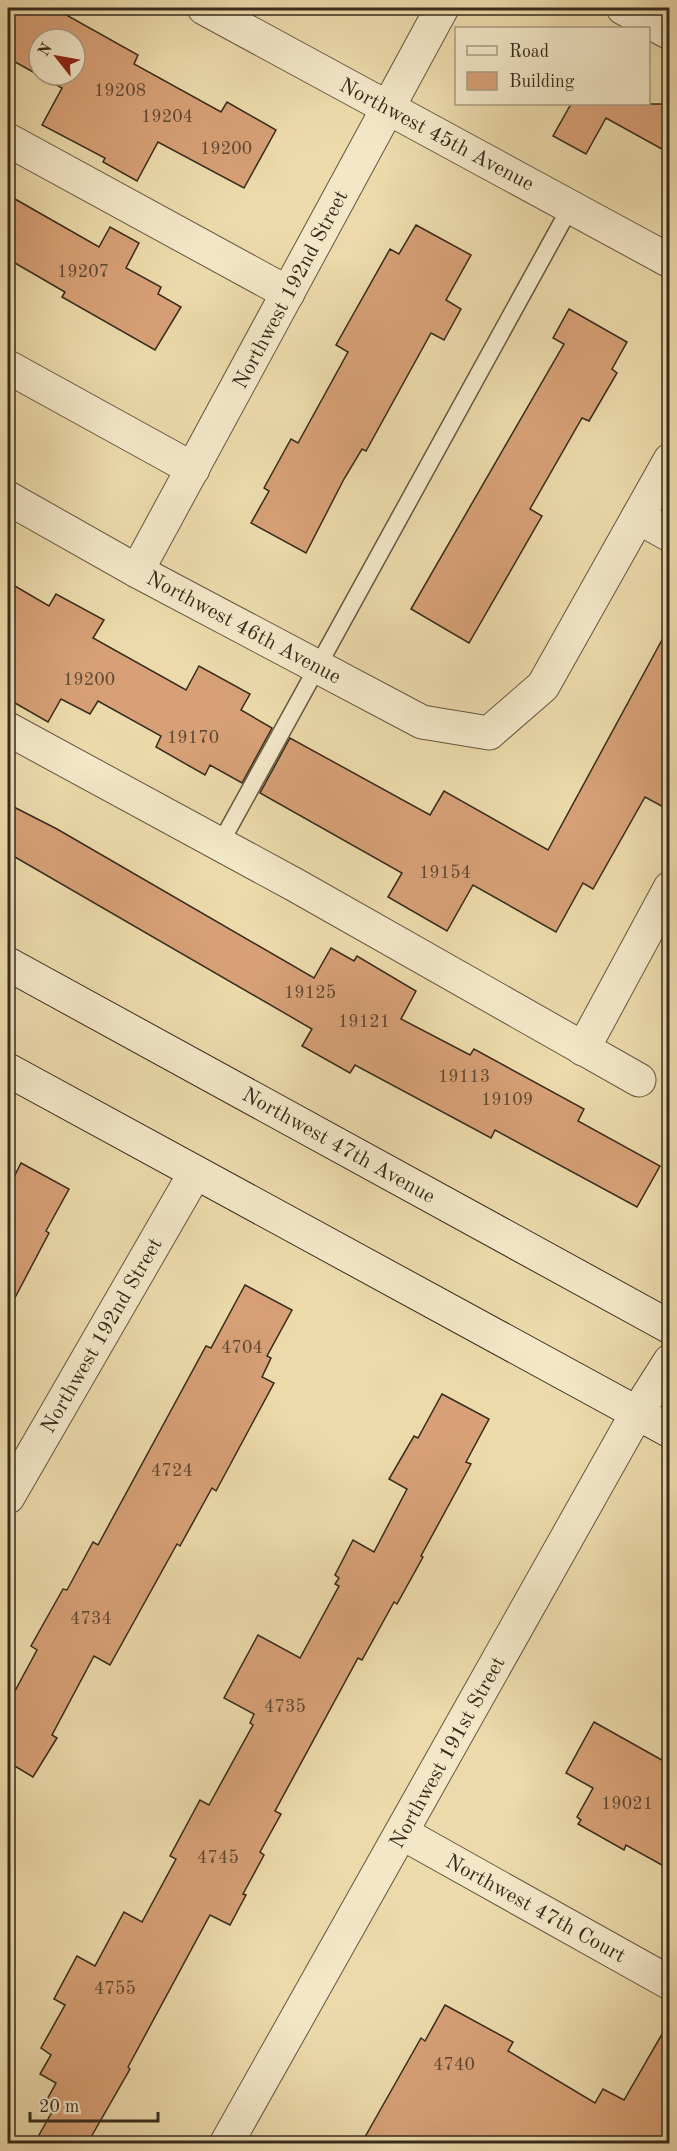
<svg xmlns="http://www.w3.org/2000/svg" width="677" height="2151" viewBox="0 0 677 2151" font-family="'Old Standard TT',serif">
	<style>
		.building { fill: #d7a076; stroke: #362b1c; stroke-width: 1.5; fill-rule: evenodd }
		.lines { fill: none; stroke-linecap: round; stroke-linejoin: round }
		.service-casing { stroke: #645740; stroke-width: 19 }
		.minor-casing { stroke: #645740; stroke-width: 35 }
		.tertiary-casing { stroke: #645740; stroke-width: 35 }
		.secondary-casing { stroke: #362b1c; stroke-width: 35 }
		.service { stroke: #f3e7c8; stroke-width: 16 }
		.minor { stroke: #f3e7c8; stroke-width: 33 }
		.tertiary { stroke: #f3e7c8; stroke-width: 33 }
		.secondary { stroke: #f3e7c8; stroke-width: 33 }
		.labels { text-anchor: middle; stroke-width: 4.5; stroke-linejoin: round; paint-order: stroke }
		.number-label { font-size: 18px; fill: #5e4832 }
		.street-label { font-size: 21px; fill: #362b1c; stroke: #f3e7c8 }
	</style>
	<rect width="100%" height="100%" fill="#ecdaab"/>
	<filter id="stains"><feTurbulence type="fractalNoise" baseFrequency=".00333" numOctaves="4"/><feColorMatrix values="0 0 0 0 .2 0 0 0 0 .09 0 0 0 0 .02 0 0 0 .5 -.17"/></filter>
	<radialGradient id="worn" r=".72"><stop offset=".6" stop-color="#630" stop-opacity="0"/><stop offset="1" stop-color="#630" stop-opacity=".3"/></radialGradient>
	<!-- building -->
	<g class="building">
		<path d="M 8,8 L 54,8 L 138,55 L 134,64 L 221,112 L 227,102 L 276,130 L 244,188 L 158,142 L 137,181 L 103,162 L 105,158 L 42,125 L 62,88 L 8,58 ZM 39,39 L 75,39 L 75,75 L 39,75 Z"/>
		<polygon points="571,104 669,104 669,153 606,118 586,154 553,136"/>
		<polygon points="8,195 99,247 110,227 139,243 126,268 161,287 158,294 181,307 155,350 62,297 65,292 8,259"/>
		<polygon points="416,225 471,255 446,300 461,309 444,340 431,333 366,451 362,449 344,479 306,553 251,523 269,491 264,488 291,439 298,443 348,352 336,345 390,249 399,254"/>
		<polygon points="569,309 627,342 612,369 617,373 589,421 582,418 530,509 542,516 469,643 411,609 564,344 553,338"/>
		<polygon points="8,582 49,606 56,594 104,620 93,638 186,690 199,666 250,694 241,710 272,728 242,783 210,765 205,775 156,747 161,736 98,701 90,714 61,699 48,722 8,699"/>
		<polygon points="669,627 669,810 645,797 593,889 583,883 556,932 473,885 447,931 388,897 402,873 260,793 290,738 430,815 444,791 548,850"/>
		<polygon points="8,804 57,829 314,978 331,948 354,961 357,956 416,991 401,1019 470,1055 474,1049 584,1109 578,1121 660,1166 637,1207 495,1130 491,1138 355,1065 350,1073 302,1046 312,1029 8,853"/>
		<polygon points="21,1163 69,1189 46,1231 49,1233 8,1311 8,1189"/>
		<polygon points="245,1285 292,1310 267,1356 271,1358 262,1377 274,1383 216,1491 212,1488 180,1546 177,1544 110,1665 94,1656 52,1735 57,1738 33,1777 8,1762 8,1704 37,1650 31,1646 63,1589 67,1590 93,1542 98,1545 206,1346 211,1348"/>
		<polygon points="442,1394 489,1419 466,1462 471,1464 421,1556 423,1557 397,1604 394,1602 362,1660 358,1658 275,1811 281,1814 260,1852 264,1855 243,1894 246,1895 230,1925 210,1915 128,2067 130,2069 87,2144 34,2144 53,2110 44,2105 56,2083 40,2074 51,2055 41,2048 65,2005 54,1999 77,1956 95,1966 124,1912 142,1922 176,1859 170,1856 200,1800 209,1805 253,1725 250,1723 254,1714 224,1698 258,1635 300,1658 339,1586 335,1584 339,1578 335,1575 353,1540 374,1552 407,1489 389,1479 414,1436 418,1438"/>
		<polygon points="594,1722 669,1764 669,1869 626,1845 624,1850 578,1824 581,1820 577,1817 593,1788 566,1773"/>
		<polygon points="445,2005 513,2042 508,2051 595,2103 603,2089 624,2100 669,2022 669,2144 361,2144 421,2038 425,2041"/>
	</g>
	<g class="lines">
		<!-- service casing -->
		<g class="service-casing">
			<polyline id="service" points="220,844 571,206"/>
		</g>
		<!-- minor casing -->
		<g class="minor-casing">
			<g id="minor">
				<polyline points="204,8 670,261"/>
				<polyline points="623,8 670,33"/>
				<polyline points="8,140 288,293"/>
				<polyline points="8,367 193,469"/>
				<polyline points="8,498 137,571 422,722 489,733 543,686 670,460"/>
				<polyline points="638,517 670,535"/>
				<polyline points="137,571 442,8"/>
				<polyline points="8,729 297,886 639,1080"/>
				<polyline points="583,1049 670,888"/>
				<polyline points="8,1497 195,1173"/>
				<polyline points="402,1833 670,1983"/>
			</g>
		</g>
		<!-- tertiary casing -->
		<g class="tertiary-casing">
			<polyline id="tertiary" points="226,2144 637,1413 670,1361"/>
		</g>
		<!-- secondary casing -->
		<g class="secondary-casing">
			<g id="secondary">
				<polyline points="8,964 670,1327"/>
				<polyline points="8,1070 670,1431"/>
			</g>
		</g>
		<!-- service -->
		<use href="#service" class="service"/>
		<!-- minor -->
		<use href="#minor" class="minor"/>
		<!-- tertiary -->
		<use href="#tertiary" class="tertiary"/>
		<!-- secondary -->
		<use href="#secondary" class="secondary"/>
	</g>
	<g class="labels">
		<!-- number labels -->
		<g class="number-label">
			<text x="120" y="96">19208</text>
			<text x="167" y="122">19204</text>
			<text x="226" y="154">19200</text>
			<text x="83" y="277">19207</text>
			<text x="89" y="685">19200</text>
			<text x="193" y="743">19170</text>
			<text x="445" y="878">19154</text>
			<text x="310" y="998">19125</text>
			<text x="364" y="1027">19121</text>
			<text x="464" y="1082">19113</text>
			<text x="507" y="1105">19109</text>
			<text x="242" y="1353">4704</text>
			<text x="172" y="1476">4724</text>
			<text x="91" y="1624">4734</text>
			<text x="285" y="1712">4735</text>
			<text x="627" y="1809">19021</text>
			<text x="218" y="1863">4745</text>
			<text x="115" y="1994">4755</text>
			<text x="454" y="2070">4740</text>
		</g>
		<!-- street labels -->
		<g class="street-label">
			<text transform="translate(437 134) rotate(28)" y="7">Northwest 45th Avenue</text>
			<text transform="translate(290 289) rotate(-62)" y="7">Northwest 192nd Street</text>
			<text transform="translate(244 627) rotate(28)" y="7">Northwest 46th Avenue</text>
			<text transform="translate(339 1145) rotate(29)" y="7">Northwest 47th Avenue</text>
			<text transform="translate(101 1335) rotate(-60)" y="7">Northwest 192nd Street</text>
			<text transform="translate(447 1752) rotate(-61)" y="7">Northwest 191st Street</text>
			<text transform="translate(536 1908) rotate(29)" y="7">Northwest 47th Court</text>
		</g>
	</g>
	<!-- margin -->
	<rect width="677" height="2151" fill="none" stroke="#ecdaab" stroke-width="30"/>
	<rect x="9" y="9" width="659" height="2133" fill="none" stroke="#362b1c" stroke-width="3"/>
	<rect x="15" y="15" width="647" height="2121" fill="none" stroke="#362b1c" stroke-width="1.5"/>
	<!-- legend -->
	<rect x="455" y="27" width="195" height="78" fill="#f3e7c8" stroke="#a79c83" stroke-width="1.5"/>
	<rect x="467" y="46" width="30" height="9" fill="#f3e7c8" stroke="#a79c83" stroke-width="1.5"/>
	<text x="509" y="57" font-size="18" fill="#362b1c">Road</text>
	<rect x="467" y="72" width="30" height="18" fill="#d7a076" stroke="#a79c83" stroke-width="1.5"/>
	<text x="509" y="87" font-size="18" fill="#362b1c">Building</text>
	<!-- north arrow -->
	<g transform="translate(57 57) rotate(301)"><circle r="28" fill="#f3e7c8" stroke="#a79c83" stroke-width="1.5"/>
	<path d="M0-4.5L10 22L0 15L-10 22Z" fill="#8f2418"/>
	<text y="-9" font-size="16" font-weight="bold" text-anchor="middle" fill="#362b1c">N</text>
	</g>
	<!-- scale -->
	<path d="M30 2112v9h128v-9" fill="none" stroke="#362b1c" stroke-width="3"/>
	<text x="39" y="2112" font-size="18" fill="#362b1c" stroke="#f3e7c8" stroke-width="4.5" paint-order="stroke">20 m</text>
	<rect width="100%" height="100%" filter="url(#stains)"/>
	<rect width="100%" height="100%" fill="url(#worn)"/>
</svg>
